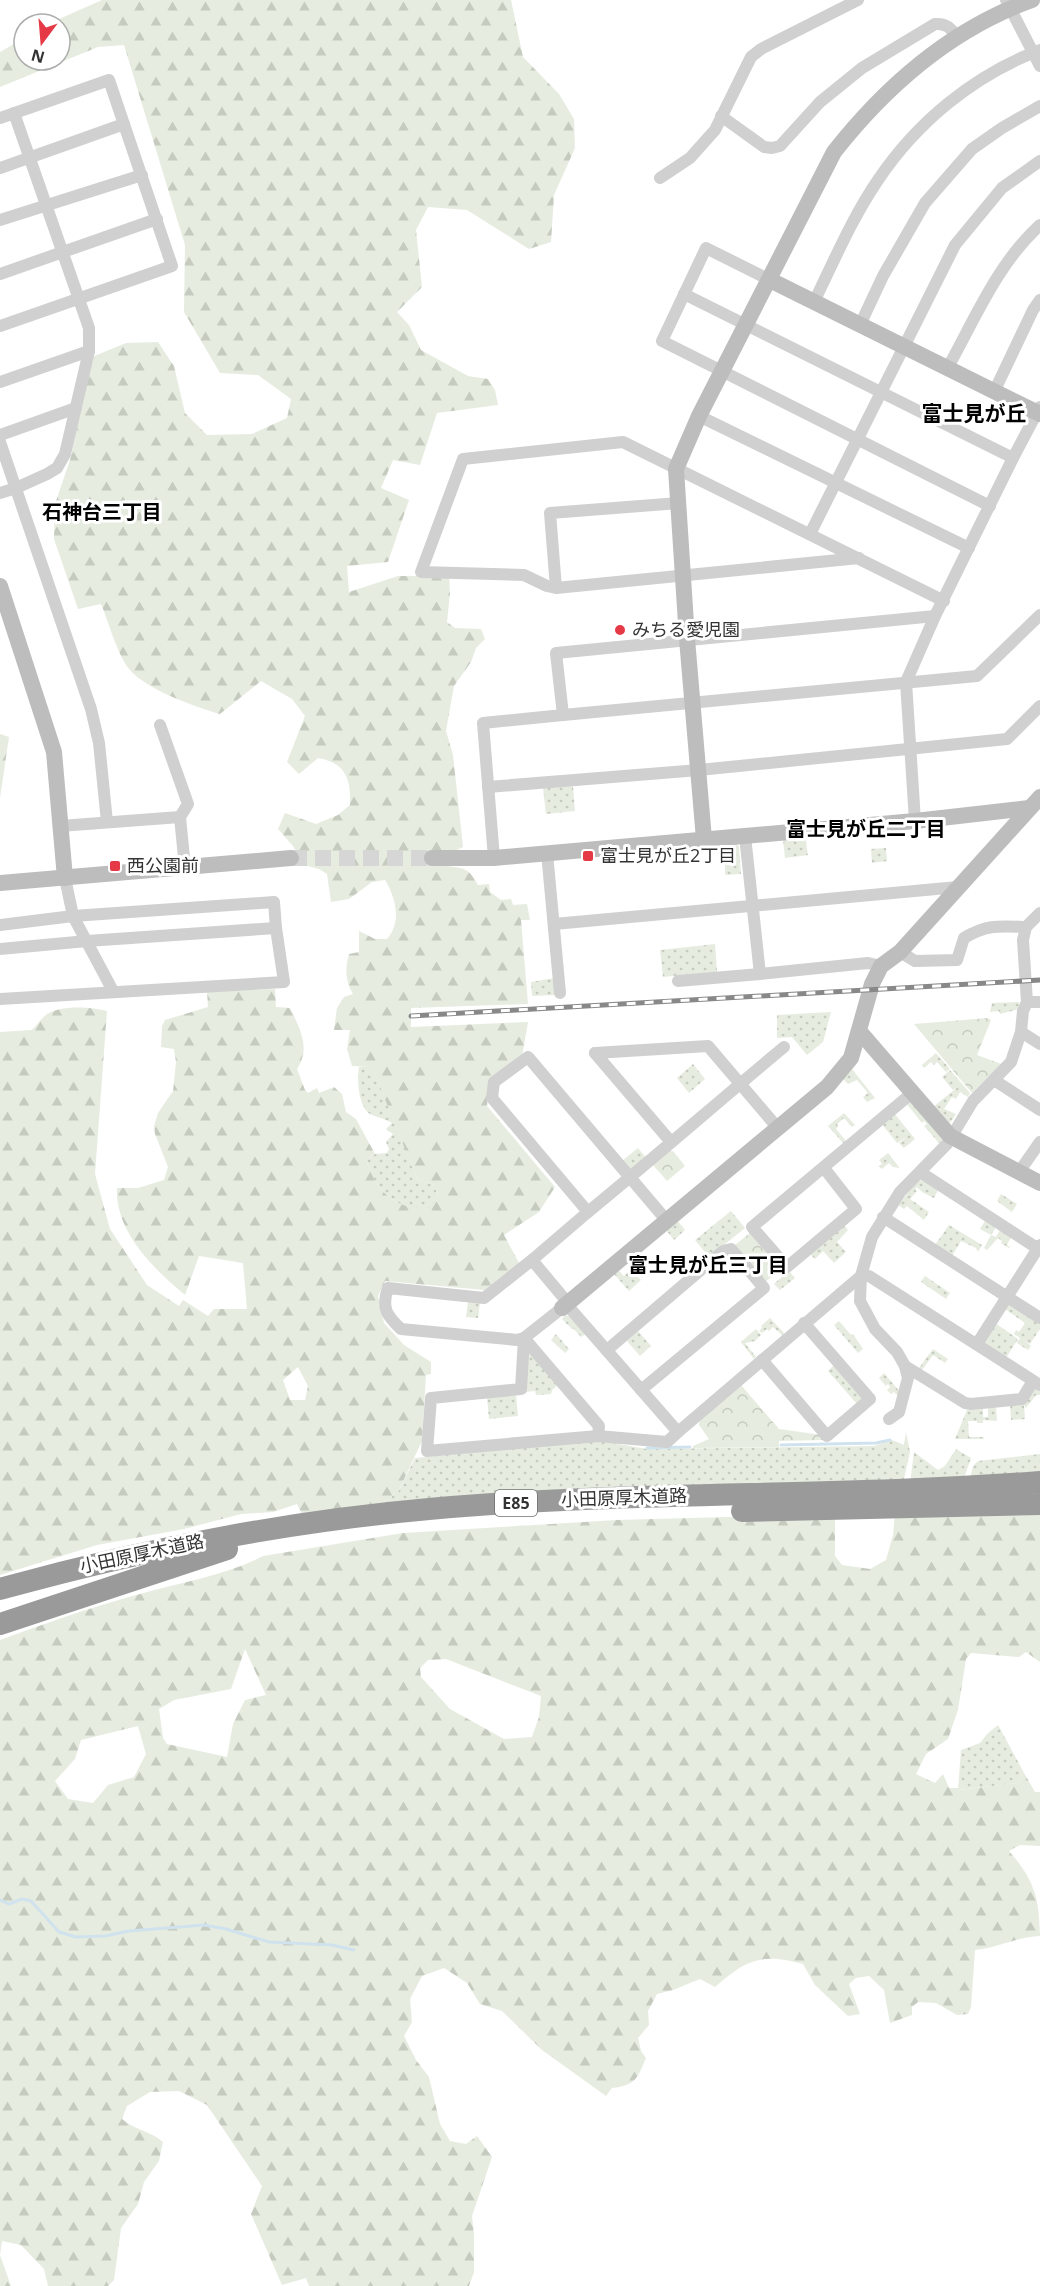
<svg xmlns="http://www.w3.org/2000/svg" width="1040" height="2286" viewBox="0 0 1040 2286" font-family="'Open Sans','Noto Sans JP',sans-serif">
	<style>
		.grass { fill: url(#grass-dots) }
		.forest { fill: url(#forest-firs); fill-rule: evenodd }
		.park { fill: url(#park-crowns) }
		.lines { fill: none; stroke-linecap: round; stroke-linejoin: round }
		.stream { stroke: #cfe2ee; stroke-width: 3 }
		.secondary-tunnel { stroke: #d6d6d6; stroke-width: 16; stroke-dasharray: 16 8; stroke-linecap: butt }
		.street { stroke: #d0d0d0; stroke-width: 12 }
		.secondary { stroke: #bdbdbd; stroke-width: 16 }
		.highway { stroke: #9a9a9a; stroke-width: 22 }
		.rail-casing { stroke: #888; stroke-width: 5 }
		.rail { stroke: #fff; stroke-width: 3; stroke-dasharray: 9; stroke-linecap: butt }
		.poi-dot { fill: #e63946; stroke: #fff; stroke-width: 2 }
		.labels { text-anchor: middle; stroke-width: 6; stroke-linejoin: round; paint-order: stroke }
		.shield { fill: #fff; stroke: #707070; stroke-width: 1.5 }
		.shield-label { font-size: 16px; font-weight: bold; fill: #333 }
		.poi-label { font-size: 18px; fill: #333; stroke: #fff; text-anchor: start }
		.street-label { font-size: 18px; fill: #333; stroke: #fff }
		.neighbourhood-label { font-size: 20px; font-weight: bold; fill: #000; stroke: #fff }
		.quarter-label { font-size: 21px; font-weight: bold; fill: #000; stroke: #fff }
	</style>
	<defs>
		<pattern id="grass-dots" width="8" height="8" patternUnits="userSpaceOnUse" patternTransform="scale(1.5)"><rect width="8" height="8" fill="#e6ecdf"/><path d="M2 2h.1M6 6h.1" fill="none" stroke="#c6cbc0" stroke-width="1.8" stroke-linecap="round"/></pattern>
		<pattern id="forest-firs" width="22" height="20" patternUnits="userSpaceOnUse" patternTransform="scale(1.5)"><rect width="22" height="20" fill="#e6ecdf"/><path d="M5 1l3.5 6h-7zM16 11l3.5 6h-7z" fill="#c6cbc0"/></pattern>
		<pattern id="park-crowns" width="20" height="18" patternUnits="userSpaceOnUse" patternTransform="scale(1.5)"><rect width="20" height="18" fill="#e6ecdf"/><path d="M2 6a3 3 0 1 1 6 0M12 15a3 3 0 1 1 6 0" fill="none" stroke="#c6cbc0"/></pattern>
	</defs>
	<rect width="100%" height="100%" fill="#fff"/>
	<!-- grass -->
	<g class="grass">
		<polygon points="573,786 575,811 546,814 543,788"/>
		<polygon points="805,836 808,855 785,858 783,839"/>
		<polygon points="737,844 739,847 741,874 725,875 725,858 728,858 728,845"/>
		<polygon points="886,848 887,861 872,863 871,849"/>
		<polygon points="715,944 717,972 663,977 660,950"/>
		<polygon points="555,978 556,995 532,996 531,982"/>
		<polygon points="1019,1002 1019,1009 1000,1014 999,1011 990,1012 992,1003"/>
		<polygon points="831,1012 823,1042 807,1055 792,1037 777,1038 777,1015"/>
		<polygon points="936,1053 950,1069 946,1072 937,1062 934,1065 931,1062 924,1068 922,1065"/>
		<polygon points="693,1064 705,1079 689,1093 677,1078"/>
		<path d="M 372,1066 L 417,1179 L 434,1185 L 438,1195 L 432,1208 C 398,1213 375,1191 366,1159 L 375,1154 L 387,1153 L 389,1149 L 386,1142 L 393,1134 L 386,1129 L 392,1123 C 386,1119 373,1116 370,1114 C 358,1106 357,1079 359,1067 Z"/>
		<polygon points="852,1069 875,1098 867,1102 863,1097 868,1093 857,1080 848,1084 843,1079"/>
		<polygon points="950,1070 970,1093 968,1097 960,1092 956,1099 952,1097 944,1109 956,1114 949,1124 933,1107 959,1086 953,1090 942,1077"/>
		<polygon points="913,1101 942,1136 943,1140 939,1143 924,1126 927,1124 924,1121 922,1123 906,1103"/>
		<polygon points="844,1113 855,1125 852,1127 844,1118 837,1124 838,1126 836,1129 847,1142 844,1144 828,1126"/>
		<polygon points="894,1113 915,1139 904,1148 899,1143 907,1137 897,1143 881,1123"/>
		<polygon points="638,1148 647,1159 630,1172 622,1161"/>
		<polygon points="888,1153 899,1167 899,1168 893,1167 889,1163 882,1169 879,1166 882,1164 879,1160"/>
		<polygon points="923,1180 938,1190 934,1198 922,1192 917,1187 915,1190 917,1191 910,1199 929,1212 924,1220 907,1206 904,1209 898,1205 917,1181"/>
		<polygon points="1001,1194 1017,1204 1012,1212 997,1201"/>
		<polygon points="731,1211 745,1228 709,1257 695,1240"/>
		<polygon points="677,1220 685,1230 674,1240 666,1230"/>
		<polygon points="985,1221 996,1227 991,1235 996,1237 1000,1230 1011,1237 1007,1245 1010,1247 1009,1248 1001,1243 1002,1241 998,1238 987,1250 984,1248 991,1235 980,1229"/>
		<polygon points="844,1225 848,1230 837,1242 846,1252 834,1263 823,1251 815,1259 810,1254"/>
		<polygon points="949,1225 982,1245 978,1252 976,1248 961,1241 952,1256 935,1245"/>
		<polygon points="631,1269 641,1280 629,1291 614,1274 618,1270 624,1276"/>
		<polygon points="789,1271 795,1278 780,1290 774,1284"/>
		<polygon points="925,1276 950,1293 946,1299 921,1282"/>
		<polygon points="468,1302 480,1303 478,1318 466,1317"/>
		<polygon points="1012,1304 1040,1322 1040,1329 1030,1344 1024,1340 1031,1346 1028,1350 1017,1343 1020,1338 1014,1334 1016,1330 1019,1332 1025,1323 1005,1309 1007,1305"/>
		<polygon points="565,1315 571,1317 586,1334 581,1337 573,1328 572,1329 562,1319"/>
		<polygon points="770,1318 784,1333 782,1335 773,1327 769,1331 767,1329 762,1333 759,1331 762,1328 761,1326"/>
		<polygon points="839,1321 851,1335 853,1334 863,1349 858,1353 834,1325"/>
		<polygon points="995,1323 1018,1339 1006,1358 985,1344 984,1341"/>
		<polygon points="756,1329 761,1335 755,1341 745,1343 756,1357 754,1359 741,1342"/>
		<polygon points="638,1331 651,1346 640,1356 627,1341"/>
		<polygon points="556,1334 569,1349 565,1353 551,1340"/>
		<polygon points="527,1348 558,1385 552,1390 551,1394 536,1395 535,1391 525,1392"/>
		<polygon points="933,1349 948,1359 945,1363 933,1355 922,1370 919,1368"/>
		<polygon points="834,1365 862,1396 862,1401 857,1404 828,1371"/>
		<polygon points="884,1373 900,1392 899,1397 894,1392 891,1394 887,1390 890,1387 888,1384 886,1386 879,1378"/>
		<polygon points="1037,1388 1040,1390 1040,1395 1036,1395 1026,1408 1024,1405 1025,1419 1011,1420 1010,1404"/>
		<polygon points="516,1395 518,1416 489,1419 487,1397"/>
		<polygon points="988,1407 996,1407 997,1421 983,1420 983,1423 977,1423 977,1421 968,1421 969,1437 983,1437 984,1439 955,1439 967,1410 983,1409 983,1417 988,1417"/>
		<polygon points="906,1432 910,1452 903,1483 379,1505 398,1492 415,1458 601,1441 647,1449 874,1446 892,1440 904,1445"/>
		<polygon points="956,1449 971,1458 963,1481 910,1483 914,1452 938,1470 945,1466"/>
		<polygon points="1040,1454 1040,1473 970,1478 973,1466 978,1461"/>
		<polygon points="998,1725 1023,1771 1019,1783 958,1790 961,1750 980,1743 987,1734"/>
	</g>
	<!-- forest -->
	<g class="forest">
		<path d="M 102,0 L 511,0 L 523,57 L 559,94 L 574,119 L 575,148 L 554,195 L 551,242 L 529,249 L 467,210 L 428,207 L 416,230 L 422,287 L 397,312 L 409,325 L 421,350 L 468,376 L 488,379 L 495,390 L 498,405 L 437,413 L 420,465 L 393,460 L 381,488 L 409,500 L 388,562 L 347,566 L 349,592 L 398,576 L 449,576 L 450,593 L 447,622 L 455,628 L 481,629 L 485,639 L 476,648 L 471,662 L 454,686 L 446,731 L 453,755 L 463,847 L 455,851 L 446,866 C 464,868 469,868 478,885 L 489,884 L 490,892 L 501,900 L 511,899 L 513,905 L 527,904 L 530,920 L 521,920 L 528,1004 L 411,1008 L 411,1027 L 528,1022 L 522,1057 L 490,1078 L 487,1106 L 555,1187 L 539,1212 L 504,1235 L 519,1263 L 484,1290 L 385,1281 L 378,1296 L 384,1323 L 404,1345 L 431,1362 L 431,1374 L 426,1375 L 422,1441 L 398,1492 L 379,1505 L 302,1514 L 297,1504 L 273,1512 L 241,1514 L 184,1529 L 97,1545 L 0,1575 L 0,1032 L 32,1030 C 37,1025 43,1016 49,1013 C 64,1005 91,1007 107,1011 L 95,1174 L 110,1229 L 147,1285 L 179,1306 L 183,1300 L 208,1316 L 214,1309 L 247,1309 L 243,1263 L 199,1256 L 185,1295 C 154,1269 115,1232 117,1188 L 138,1188 L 164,1180 L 168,1167 L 155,1134 L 154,1126 L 158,1113 L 173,1091 L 176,1062 L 174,1049 L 161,1047 L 162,1026 L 165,1020 L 208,1007 L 207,991 L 275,989 L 276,1007 L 290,1008 C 300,1029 311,1048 297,1069 L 305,1090 L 308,1093 L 317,1088 L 319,1093 L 334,1087 L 342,1094 L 346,1112 L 356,1119 L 375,1154 L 366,1159 C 375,1191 398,1213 432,1207 L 438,1195 L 434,1185 L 417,1179 L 372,1067 L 352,1066 L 347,1049 L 350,1030 L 334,1030 L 337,1008 L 344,997 L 353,994 C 345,980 345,969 349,954 L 359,952 L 359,931 L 375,939 L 387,939 C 402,922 396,898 385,880 L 372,882 L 349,899 L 331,902 L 327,874 L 319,869 L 304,865 L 293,846 L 278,829 L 285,813 L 316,824 L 338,815 L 350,805 C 351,779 346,763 318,758 L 299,774 L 287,762 L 305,716 L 292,699 L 261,681 L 220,714 C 193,706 141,688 126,665 C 115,647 109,623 101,604 L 78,609 L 54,539 L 55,504 L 70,460 L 92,357 L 126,343 L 158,342 L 174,366 L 185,413 L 207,435 L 252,434 L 287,418 L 291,399 L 258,375 L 220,373 L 184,312 L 185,245 L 124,45 L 98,47 L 0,87 L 0,52 L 24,38 L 24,60 L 60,60 L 60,24 L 48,24 ZM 298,1367 L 308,1386 L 305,1400 L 290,1400 L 283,1380 Z"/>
		<polygon points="0,734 9,737 0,798"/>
		<path d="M 895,1513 L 1040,1515 L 1040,1662 L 1026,1652 L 1019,1657 L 971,1653 L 966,1659 L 958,1710 L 948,1739 L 926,1754 L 916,1774 L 935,1783 L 943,1774 L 949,1788 L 958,1788 L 959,1790 L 1019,1783 L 1023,1771 L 1035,1792 L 1040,1792 L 1040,1846 L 1020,1845 L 1009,1851 C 1035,1881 1039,1897 1040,1936 C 1016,1937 998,1948 975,1950 L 971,2007 L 968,2014 L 957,2015 L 936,2003 L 918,2002 L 912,2007 L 912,2015 L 890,2023 L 884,1990 L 869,1976 L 856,1978 L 849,1984 L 860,2014 L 848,2016 L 815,1985 L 803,1964 C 760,1953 747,1959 715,1987 L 700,1979 L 673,1990 L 657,1994 L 648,2011 L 649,2025 L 638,2038 L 641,2051 L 646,2058 C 637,2079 636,2085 612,2088 L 606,2096 L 542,2050 L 502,2011 L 480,2004 L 467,1983 L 444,1968 L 422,1976 L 410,1999 L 412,2022 L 404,2036 L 416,2060 L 429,2077 L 440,2124 L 450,2141 L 466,2144 L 477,2136 L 492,2157 L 472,2216 L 474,2235 L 474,2272 L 469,2286 L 309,2286 L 306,2278 L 282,2285 L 251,2214 L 262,2186 L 207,2105 L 179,2091 L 150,2092 L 127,2106 L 122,2119 C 135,2130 150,2131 163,2142 L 159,2161 L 144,2182 L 138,2204 L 121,2228 L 114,2280 L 108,2286 L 48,2286 L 44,2269 L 21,2245 L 2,2241 L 0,2255 L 11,2286 L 0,2286 L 0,1640 C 46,1623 92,1607 140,1594 C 181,1582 225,1576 263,1556 L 403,1533 L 617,1520 L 835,1514 L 835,1556 L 842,1565 L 870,1569 L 886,1560 L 893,1535 ZM 245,1649 L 266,1695 L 245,1700 L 233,1724 L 227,1757 L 167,1744 L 163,1738 L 159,1709 L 174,1700 L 231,1689 ZM 446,1659 L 541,1696 L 539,1717 L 532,1737 L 504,1739 L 450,1709 L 421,1677 L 420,1668 L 428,1660 ZM 138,1726 L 146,1754 L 134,1777 L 108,1785 L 93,1803 L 68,1799 L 55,1781 L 75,1759 L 81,1740 Z"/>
	</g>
	<!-- park -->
	<g class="park">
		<polygon points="988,1018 991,1020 977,1055 1001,1064 972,1093 914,1024"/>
		<polygon points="668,1151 673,1151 685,1166 667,1181 653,1165"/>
		<polygon points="751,1232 782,1269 765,1282 735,1245"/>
		<polygon points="741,1385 779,1429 822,1435 824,1440 779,1441 779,1447 693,1448 693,1446 709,1439 699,1425 700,1419"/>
	</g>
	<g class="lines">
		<!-- stream -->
		<g class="stream">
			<polyline points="781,1445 876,1443 890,1440"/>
			<polyline points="647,1448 690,1447"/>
			<polyline points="0,1900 9,1904 22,1899 31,1901 59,1932 76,1937 105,1936 129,1931 204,1925 226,1929 269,1942 332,1945 354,1950"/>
		</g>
		<!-- secondary-tunnel -->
		<polyline class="secondary-tunnel" points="291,858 432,858"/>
		<!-- street -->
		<g class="street">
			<polyline points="1006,0 1040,66"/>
			<path d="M 721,116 L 764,147 L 772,148 L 780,146 L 820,102 L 862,68 L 935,24 C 946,23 950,28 957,36"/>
			<polyline points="0,118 109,80 172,266 0,326"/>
			<polyline points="0,168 124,124"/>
			<polyline points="660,178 690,158 715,130 751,57 761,49 858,0"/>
			<polyline points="0,220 142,175"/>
			<polyline points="0,274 157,219"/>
			<polyline points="770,280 706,248 662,341 990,506"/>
			<polyline points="684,294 1013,458"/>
			<path d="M 814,302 C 834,261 852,218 878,180 C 917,122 974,75 1040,50"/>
			<polyline points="860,325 883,276 925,203 972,149 1002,128 1040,106"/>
			<path d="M 947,369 C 975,319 997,264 1040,225"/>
			<polyline points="0,382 89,351"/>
			<polyline points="994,392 1033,310 1040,300"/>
			<polyline points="699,416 969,548"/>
			<polyline points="0,435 76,408"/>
			<polyline points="0,442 91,709 99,743 107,822"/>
			<polyline points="0,493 16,488 47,474 57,468 65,454 89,351 89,328 14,113"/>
			<polyline points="810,534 955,245 1002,188 1040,161"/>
			<polyline points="859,558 556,588 547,586 524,575 421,572 463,459 623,442 944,601"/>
			<polyline points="556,588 550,513 679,503"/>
			<polyline points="563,715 977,676 1040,615"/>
			<polyline points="160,725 188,804 180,817"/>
			<polyline points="488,787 699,770 1007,739 1040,706"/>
			<polyline points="915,821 906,682 935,616 1013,458 1040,407"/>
			<polyline points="60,826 180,817 185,868"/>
			<polyline points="745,836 760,974 868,963 881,966"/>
			<polyline points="547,853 560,993"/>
			<polyline points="494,858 483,723 563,715 556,653 935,616"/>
			<polyline points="65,878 73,916 113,991"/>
			<polyline points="554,924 958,887"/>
			<polyline points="0,925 73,916 274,902 276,928 87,941 0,949"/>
			<polyline points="1026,927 1040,913"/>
			<path d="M 900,952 L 915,961 L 957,960 L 964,938 C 987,924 1000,926 1026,927 L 1023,940 L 1027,1002"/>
			<polyline points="678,981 760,974"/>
			<polyline points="0,999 284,982 276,928"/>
			<polyline points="1021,1032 1040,1044"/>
			<polyline points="595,1053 708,1046 777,1127"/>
			<polyline points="595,1053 671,1142"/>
			<polyline points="994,1080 1040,1110"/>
			<polyline points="824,1168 856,1209 787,1267 752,1227 912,1093"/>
			<polyline points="920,1172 1040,1250"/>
			<polyline points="1019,1172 1040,1142"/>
			<path d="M 588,1212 C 654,1158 718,1102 784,1047"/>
			<polyline points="883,1217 1040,1318"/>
			<path d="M 532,1260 L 484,1298 L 388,1288 C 381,1308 387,1316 401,1329 L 517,1340 L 524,1338 L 562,1308"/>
			<polyline points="568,1303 532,1260 588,1212 492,1098 494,1082 528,1057 667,1221"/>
			<polyline points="567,1305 678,1432 861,1276 869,1276 1040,1385"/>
			<polyline points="524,1338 521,1389 431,1398 427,1451 598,1436 667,1442 678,1432"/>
			<polyline points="524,1338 599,1426 598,1436"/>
			<polyline points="977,1344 1040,1245"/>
			<polyline points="607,1350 723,1251 731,1249 764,1288 641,1390"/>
			<polyline points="762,1360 827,1436 870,1399 804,1323"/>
			<polyline points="905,1366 965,1403 971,1404 1022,1399 1033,1381"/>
			<polyline points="889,1419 899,1412 908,1378 905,1366 897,1352 875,1329 860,1301 861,1276 872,1237 900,1192 947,1144 973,1101 1011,1062 1021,1032 1023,1011 1027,1002 1040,1002"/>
		</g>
		<!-- secondary -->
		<g class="secondary">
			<polyline points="770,280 1040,414"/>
			<polyline points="0,586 54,752 65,878"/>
			<path d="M 704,839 L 687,639 L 676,469 L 699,416 L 834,152 C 886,86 951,29 1032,0"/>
			<polyline points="432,858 494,858 915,821 1029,808"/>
			<polyline points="0,883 291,858"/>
			<polyline points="860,1032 950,1136 1040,1183"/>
			<polyline points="562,1308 827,1087 851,1058 872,984 881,966 900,952 1040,797"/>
		</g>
		<!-- highway -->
		<g class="highway">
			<polyline points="742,1511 1040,1504"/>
			<path d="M 0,1589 C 140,1550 284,1522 429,1509 C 632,1490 837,1498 1040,1482"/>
			<polyline points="0,1624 227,1549"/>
		</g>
		<!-- rail casing -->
		<g class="rail-casing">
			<polyline id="rail" points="411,1016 1040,980"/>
		</g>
		<!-- rail -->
		<use href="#rail" class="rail"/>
	</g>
	<!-- markers -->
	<g class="poi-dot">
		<circle cx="620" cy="630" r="6"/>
		<rect x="582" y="850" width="12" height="12" rx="3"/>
		<rect x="109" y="860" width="12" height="12" rx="3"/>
	</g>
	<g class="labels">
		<!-- shield labels -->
		<rect class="shield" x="495" y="1490" width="42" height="26" rx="4.5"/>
		<g class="shield-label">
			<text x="516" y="1509">E85</text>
		</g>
		<!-- poi labels -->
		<g class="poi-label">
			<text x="632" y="636">みちる愛児園</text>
			<text x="600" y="862">富士見が丘2丁目</text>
			<text x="127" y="872">西公園前</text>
		</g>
		<!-- street labels -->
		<g class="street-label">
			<text transform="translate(624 1498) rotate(-2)" y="6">小田原厚木道路</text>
			<text transform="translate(142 1554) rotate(-12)" y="6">小田原厚木道路</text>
		</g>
		<!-- neighbourhood labels -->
		<g class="neighbourhood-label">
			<text x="102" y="519">石神台三丁目</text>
			<text x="866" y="836">富士見が丘二丁目</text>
			<text x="708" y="1272">富士見が丘三丁目</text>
		</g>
		<!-- quarter labels -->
		<g class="quarter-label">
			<text x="974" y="421">富士見が丘</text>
		</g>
	</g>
	<!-- north arrow -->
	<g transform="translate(42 42) rotate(196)"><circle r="28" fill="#ffffff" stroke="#adadad" stroke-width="1.5"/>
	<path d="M0-4.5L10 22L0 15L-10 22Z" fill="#e63946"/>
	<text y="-9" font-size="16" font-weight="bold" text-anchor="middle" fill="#333333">N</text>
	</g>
</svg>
